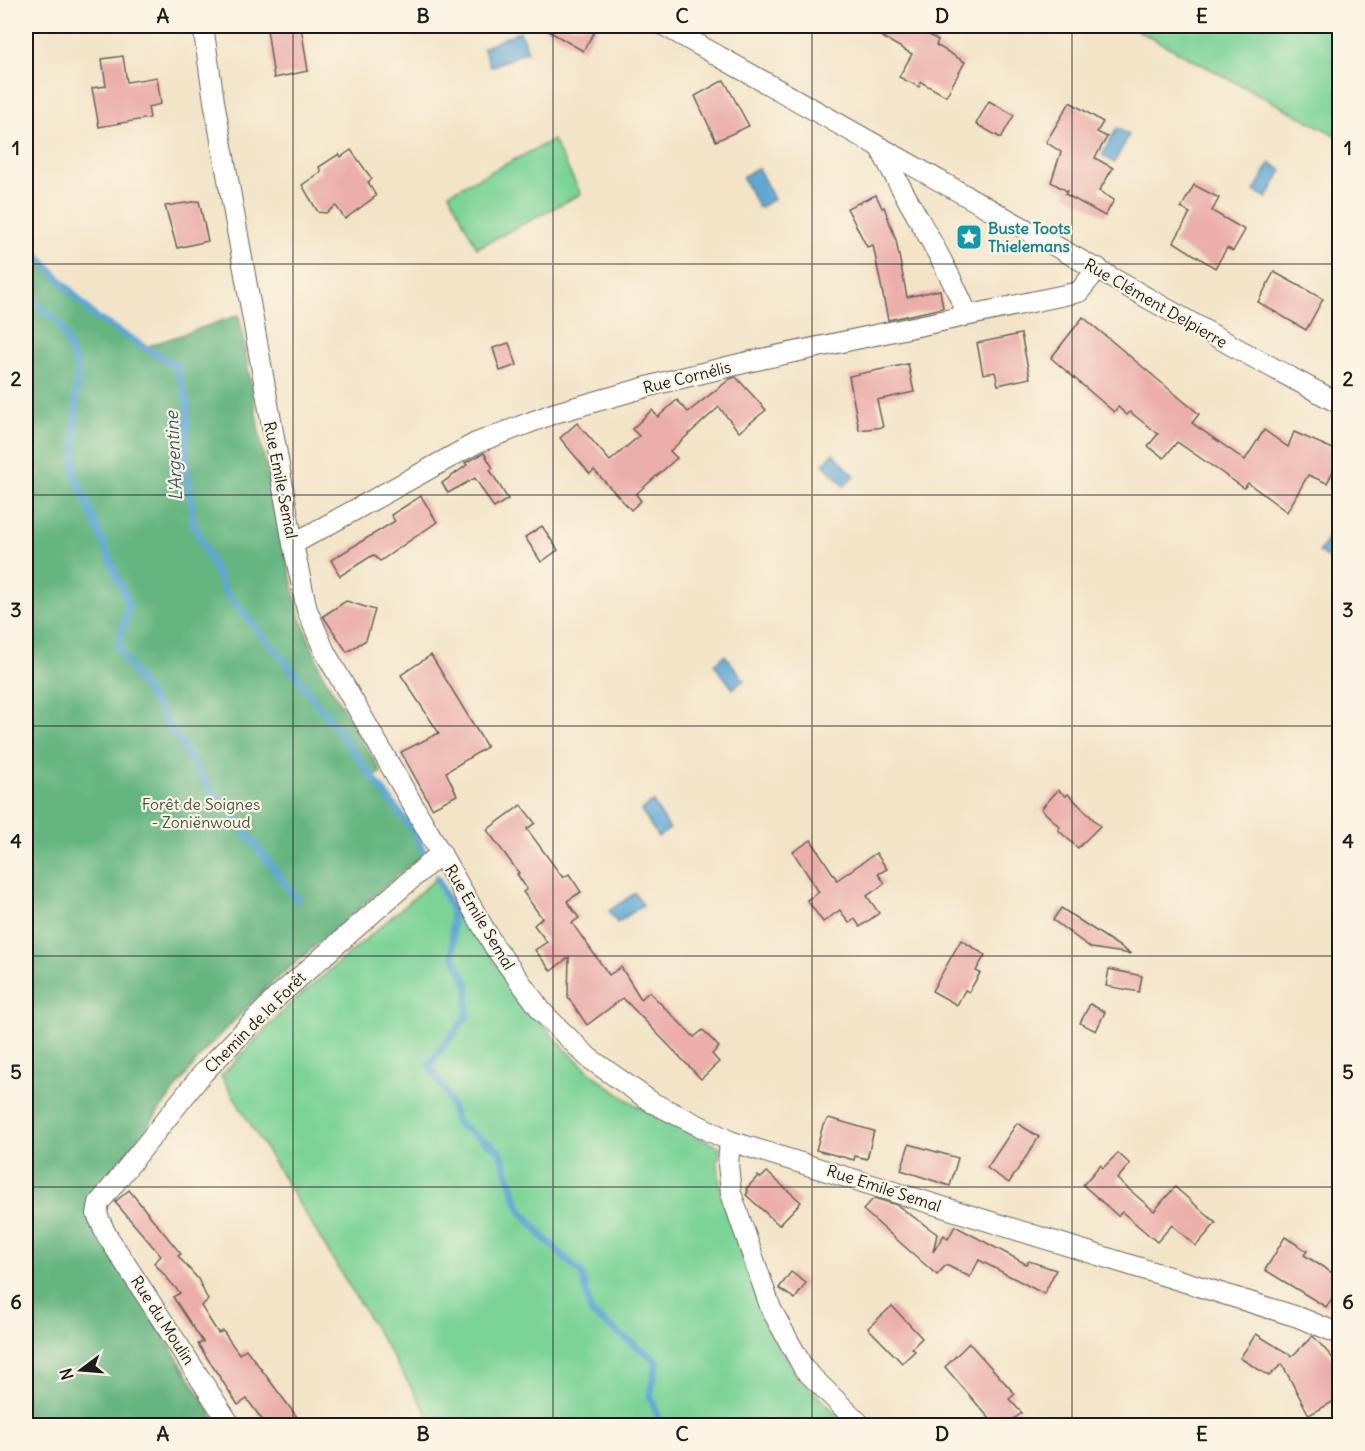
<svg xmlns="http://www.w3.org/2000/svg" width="1365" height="1451" viewBox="0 0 1365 1451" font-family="Delius,sans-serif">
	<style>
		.green { fill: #7cd397; stroke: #4c785a; stroke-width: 1.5 }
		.forest { fill: #65b580; stroke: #40684e; stroke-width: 1.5 }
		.water { fill: #5ea7d5; stroke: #3d6278; stroke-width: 1.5 }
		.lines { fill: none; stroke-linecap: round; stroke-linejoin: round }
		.stream { stroke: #5ea7d5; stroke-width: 7 }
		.building { fill: #ebaeab }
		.street-casing { stroke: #676258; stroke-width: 22 }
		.street { stroke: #fff; stroke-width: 20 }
		.grid { fill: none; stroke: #1c1c1c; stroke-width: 1.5; stroke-opacity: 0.55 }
		.labels { text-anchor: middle; stroke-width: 4.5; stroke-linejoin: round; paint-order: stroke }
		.culture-label { font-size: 16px; font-weight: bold; fill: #0d838f; stroke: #fcf5e5; text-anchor: start }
		.street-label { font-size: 16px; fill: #1c1c1c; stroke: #fcf5e5 }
		.park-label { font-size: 16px; fill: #3e5c47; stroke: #fcf5e5 }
		.water-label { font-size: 18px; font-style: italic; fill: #3a5b6f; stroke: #fcf5e5 }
		.neatline { fill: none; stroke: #1c1c1c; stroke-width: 2 }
		.grid-label { font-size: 20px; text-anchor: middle; font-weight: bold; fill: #1c1c1c }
	</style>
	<rect width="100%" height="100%" fill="#fcf5e5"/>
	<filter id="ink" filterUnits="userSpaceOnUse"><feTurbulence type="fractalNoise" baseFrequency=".0167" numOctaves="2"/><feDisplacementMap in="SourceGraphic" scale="12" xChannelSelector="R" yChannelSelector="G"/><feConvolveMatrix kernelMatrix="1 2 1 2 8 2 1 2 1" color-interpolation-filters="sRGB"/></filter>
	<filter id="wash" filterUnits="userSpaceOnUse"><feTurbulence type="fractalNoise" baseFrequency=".008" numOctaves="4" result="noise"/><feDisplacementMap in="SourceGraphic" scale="24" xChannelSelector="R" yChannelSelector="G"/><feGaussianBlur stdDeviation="1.35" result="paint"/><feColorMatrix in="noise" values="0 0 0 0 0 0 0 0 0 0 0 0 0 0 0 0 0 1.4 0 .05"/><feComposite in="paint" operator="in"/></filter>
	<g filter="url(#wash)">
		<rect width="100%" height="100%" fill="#f3e4c7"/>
		<!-- green -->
		<g class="green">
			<polygon points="1129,26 1339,26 1339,137"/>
			<polygon points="553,140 581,194 477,248 449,193"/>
			<path d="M 437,878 L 452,908 L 459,905 C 506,987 564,1065 649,1113 C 672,1126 696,1136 720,1147 L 718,1164 L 721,1196 L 762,1313 L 796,1375 L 848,1425 L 434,1425 L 221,1076 L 286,1008 Z"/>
		</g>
		<!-- forest -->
		<polygon class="forest" points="26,236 35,253 95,317 146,347 239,315 262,449 299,613 322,673 381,772 373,778 414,832 424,853 266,988 205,1050 90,1202 93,1219 218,1425 26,1425"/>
		<!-- water -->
		<g class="water">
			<polygon points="520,31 528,51 491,67 483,48"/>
			<polygon points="1117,128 1129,135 1114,163 1102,155"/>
			<polygon points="1270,163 1282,170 1267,198 1254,191"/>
			<polygon points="758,168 774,199 759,208 742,177"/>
			<polygon points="833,453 855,476 844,486 823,464"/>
			<polygon points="1335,527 1339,530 1339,553 1334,562 1319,552"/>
			<polygon points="725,655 744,680 733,689 714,664"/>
			<polygon points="653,802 670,829 658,837 641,810"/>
			<polygon points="635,893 643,905 617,923 609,911"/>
		</g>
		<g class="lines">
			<!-- stream -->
			<g class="stream">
				<polyline points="26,236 35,253 95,317 176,366 188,405 186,459 194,525 225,591 289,666 414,832 424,853"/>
				<polyline points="26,293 61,325 77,368 74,472 129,605 118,648 203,778 298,900"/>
				<polyline points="437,878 452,909 453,955 468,985 467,1016 429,1065 448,1096 457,1123 500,1151 520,1209 543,1237 582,1274 591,1313 657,1361 650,1395 662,1426"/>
			</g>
		</g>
		<g id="blocks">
			<!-- building -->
			<g class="building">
				<polygon points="279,26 301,26 308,71 274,78 267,28"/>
				<polygon points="540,26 598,26 583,51"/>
				<polygon points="863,26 913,26 938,40 936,45 965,62 946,96 921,82 919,87 899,77 912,54"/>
				<polygon points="123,56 127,82 157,77 161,104 148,107 150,118 99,127 92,88 106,86 102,59"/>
				<polygon points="724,80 749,126 716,141 695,96"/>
				<polygon points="989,101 1014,115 1001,138 976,124"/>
				<polygon points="1070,102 1103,122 1097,132 1107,137 1095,158 1113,168 1099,191 1114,200 1105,216 1065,194 1067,191 1051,182 1061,152 1046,142"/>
				<polygon points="351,150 372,179 368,182 376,196 345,219 336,206 326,213 318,212 302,185 321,172 319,167 339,154 341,157"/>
				<polygon points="1194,185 1219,198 1212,211 1245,230 1233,251 1227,248 1215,268 1174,242 1190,213 1181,208"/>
				<polygon points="876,195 882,208 884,207 896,240 907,297 940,290 943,308 888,320 873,245 867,247 847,208"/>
				<polygon points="199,201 208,241 177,248 165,206"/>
				<polygon points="1274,272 1323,299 1306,330 1258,302"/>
				<polygon points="1083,317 1199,414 1192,423 1245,460 1264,430 1288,447 1294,432 1340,452 1340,472 1334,469 1327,483 1308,475 1287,512 1248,483 1244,488 1177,442 1164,458 1148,446 1158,434 1130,412 1127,415 1118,407 1114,412 1051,358"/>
				<polygon points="1021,334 1030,378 998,385 995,372 983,374 977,343"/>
				<polygon points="509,343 517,365 500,371 493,348"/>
				<polygon points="908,364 914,392 877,400 883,427 859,430 849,376"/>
				<polygon points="736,377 766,410 739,432 719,407 670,451 677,458 636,494 641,501 631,510 594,470 590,474 560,438 577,423 610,461 639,436 632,429 652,410 658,417 677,400 688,412 730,379"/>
				<polygon points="484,453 493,468 490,470 508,499 494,508 475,478 448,493 442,483 467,465 465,463"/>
				<polygon points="421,496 437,522 380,561 373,555 340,576 331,560 395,521 391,515"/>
				<polygon points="542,526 558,550 541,562 525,537"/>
				<polygon points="346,601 375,610 366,640 347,652 323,616"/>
				<polygon points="431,655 487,747 446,772 457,795 432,808 401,752 439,733 401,675"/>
				<polygon points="1058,790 1066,796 1068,794 1100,826 1078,848 1058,830 1060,827 1041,809"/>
				<polygon points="521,805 535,823 527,829 563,878 569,874 581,892 567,901 579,918 572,923 609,975 621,967 641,999 649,992 694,1037 703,1030 719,1047 712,1054 719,1062 701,1079 623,998 587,1025 568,997 569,957 551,971 535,950 547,942 534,925 542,918 523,892 527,889 517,874 519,873 487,830"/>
				<polygon points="811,840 837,880 876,853 887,869 878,874 885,883 867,896 879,913 860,927 855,919 849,923 840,910 823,922 807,900 819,892 793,852"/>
				<polygon points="1061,908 1131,954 1091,948 1053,920"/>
				<polygon points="961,940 985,955 976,971 980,973 969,992 965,990 957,1005 932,991"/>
				<polygon points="1109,969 1142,976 1139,992 1106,986"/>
				<polygon points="1090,1004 1105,1012 1096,1031 1080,1023"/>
				<polygon points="829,1118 874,1131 867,1159 855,1156 854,1160 816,1150 823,1125"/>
				<polygon points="1017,1123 1039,1137 1009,1183 987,1168"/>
				<polygon points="909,1144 958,1158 950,1186 901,1170"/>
				<polygon points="1118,1153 1130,1164 1117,1179 1154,1211 1175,1187 1216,1223 1196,1246 1172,1225 1157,1242 1122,1212 1118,1216 1083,1185 1100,1165 1103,1168"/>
				<polygon points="767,1172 801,1202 779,1225 746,1195 748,1192 746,1189 758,1176 761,1178"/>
				<polygon points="129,1190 181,1254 178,1256 198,1279 208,1300 201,1306 218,1333 223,1331 239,1354 246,1349 303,1425 266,1425 247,1399 238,1405 198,1344 203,1342 173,1297 180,1293 154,1263 161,1256 115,1202"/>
				<polygon points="874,1198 897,1205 937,1234 933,1252 944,1235 948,1239 955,1226 1026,1264 1029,1261 1056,1270 1044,1294 979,1260 970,1277 946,1265 937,1275 863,1210"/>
				<polygon points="1285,1237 1307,1251 1304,1255 1340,1278 1340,1288 1326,1307 1265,1270"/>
				<polygon points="791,1272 806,1283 795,1299 779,1288"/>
				<polygon points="892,1306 922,1338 912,1348 915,1351 902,1363 868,1328"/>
				<polygon points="1256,1334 1292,1356 1313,1336 1340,1366 1340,1398 1309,1415 1282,1364 1269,1376 1240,1358"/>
				<polygon points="969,1343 1015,1394 1009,1399 1022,1413 1005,1425 995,1425 945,1367"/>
			</g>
		</g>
	</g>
	<g filter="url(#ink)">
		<use href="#blocks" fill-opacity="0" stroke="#676258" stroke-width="1.5"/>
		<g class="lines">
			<!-- street casing -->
			<g class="street-casing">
				<g id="street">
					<polyline points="203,26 214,101 293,544 307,610 325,652 494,946 543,1013 589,1058 653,1103 730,1141 1298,1317 1340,1334"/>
					<polyline points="665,26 1238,349 1340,404"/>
					<path d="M 880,148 C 908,204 943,256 967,314"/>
					<polyline points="293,544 476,443 555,413 661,383 752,361 1079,292 1098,268"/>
					<polyline points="730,1141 728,1164 731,1193 771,1309 804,1369 862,1426"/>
					<polyline points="231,1426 106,1234 97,1214 99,1203 203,1073 278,996 441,853"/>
				</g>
			</g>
			<!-- street -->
			<use href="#street" class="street"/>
		</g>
	</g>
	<!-- grid -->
	<path class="grid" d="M 293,26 L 293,1426M 553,26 L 553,1426M 812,26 L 812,1426M 1072,26 L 1072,1426M 26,264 L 1340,264M 26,495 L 1340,495M 26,726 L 1340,726M 26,956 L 1340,956M 26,1187 L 1340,1187"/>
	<!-- icons -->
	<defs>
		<g id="sight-square" transform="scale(1.35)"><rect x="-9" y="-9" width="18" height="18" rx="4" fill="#0f9aa8" stroke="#fcf5e5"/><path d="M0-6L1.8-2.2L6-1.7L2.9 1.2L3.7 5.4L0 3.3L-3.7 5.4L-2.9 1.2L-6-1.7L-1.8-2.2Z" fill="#fff"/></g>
	</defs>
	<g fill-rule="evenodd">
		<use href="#sight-square" x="969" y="237"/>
	</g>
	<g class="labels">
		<!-- culture labels -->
		<g class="culture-label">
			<text x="988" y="234">Buste Toots<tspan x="988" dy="18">Thielemans</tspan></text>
		</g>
		<!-- street labels -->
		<g class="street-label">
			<text transform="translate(1156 303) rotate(30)" y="6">Rue Clément Delpierre</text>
			<text transform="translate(687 377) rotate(-14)" y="6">Rue Cornélis</text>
			<text transform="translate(281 480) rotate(79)" y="6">Rue Emile Semal</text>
			<text transform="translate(480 917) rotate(59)" y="6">Rue Emile Semal</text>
			<text transform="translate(255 1022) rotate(-45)" y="6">Chemin de la Forêt</text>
			<text transform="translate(884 1188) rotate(18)" y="6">Rue Emile Semal</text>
			<text transform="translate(163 1320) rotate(57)" y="6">Rue du Moulin</text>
		</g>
		<!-- park labels -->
		<g class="park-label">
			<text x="201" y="810">Forêt de Soignes<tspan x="201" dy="18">- Zoniënwoud</tspan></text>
		</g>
		<!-- water labels -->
		<g class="water-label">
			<text transform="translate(174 456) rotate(-93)" y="6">L'Argentine</text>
		</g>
	</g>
	<!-- margin -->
	<rect width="1365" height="1451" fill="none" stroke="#fcf5e5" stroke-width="66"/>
	<!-- north arrow -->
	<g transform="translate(81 1370) rotate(254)" stroke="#fcf5e5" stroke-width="4.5" paint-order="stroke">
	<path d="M0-4.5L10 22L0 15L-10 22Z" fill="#1c1c1c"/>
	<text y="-9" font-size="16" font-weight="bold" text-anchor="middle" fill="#1c1c1c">N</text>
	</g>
	<rect x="33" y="33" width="1299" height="1385" class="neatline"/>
	<g class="grid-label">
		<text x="163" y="23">A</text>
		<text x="423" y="23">B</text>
		<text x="682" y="23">C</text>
		<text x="942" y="23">D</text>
		<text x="1202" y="23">E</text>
		<text x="16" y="155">1</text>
		<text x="1348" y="155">1</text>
		<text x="16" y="386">2</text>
		<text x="1348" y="386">2</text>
		<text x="16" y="617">3</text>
		<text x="1348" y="617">3</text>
		<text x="16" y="848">4</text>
		<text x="1348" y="848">4</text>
		<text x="16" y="1079">5</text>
		<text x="1348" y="1079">5</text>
		<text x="16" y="1309">6</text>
		<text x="1348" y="1309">6</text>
		<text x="163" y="1441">A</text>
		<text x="423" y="1441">B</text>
		<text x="682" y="1441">C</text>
		<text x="942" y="1441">D</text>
		<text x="1202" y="1441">E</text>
	</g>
</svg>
